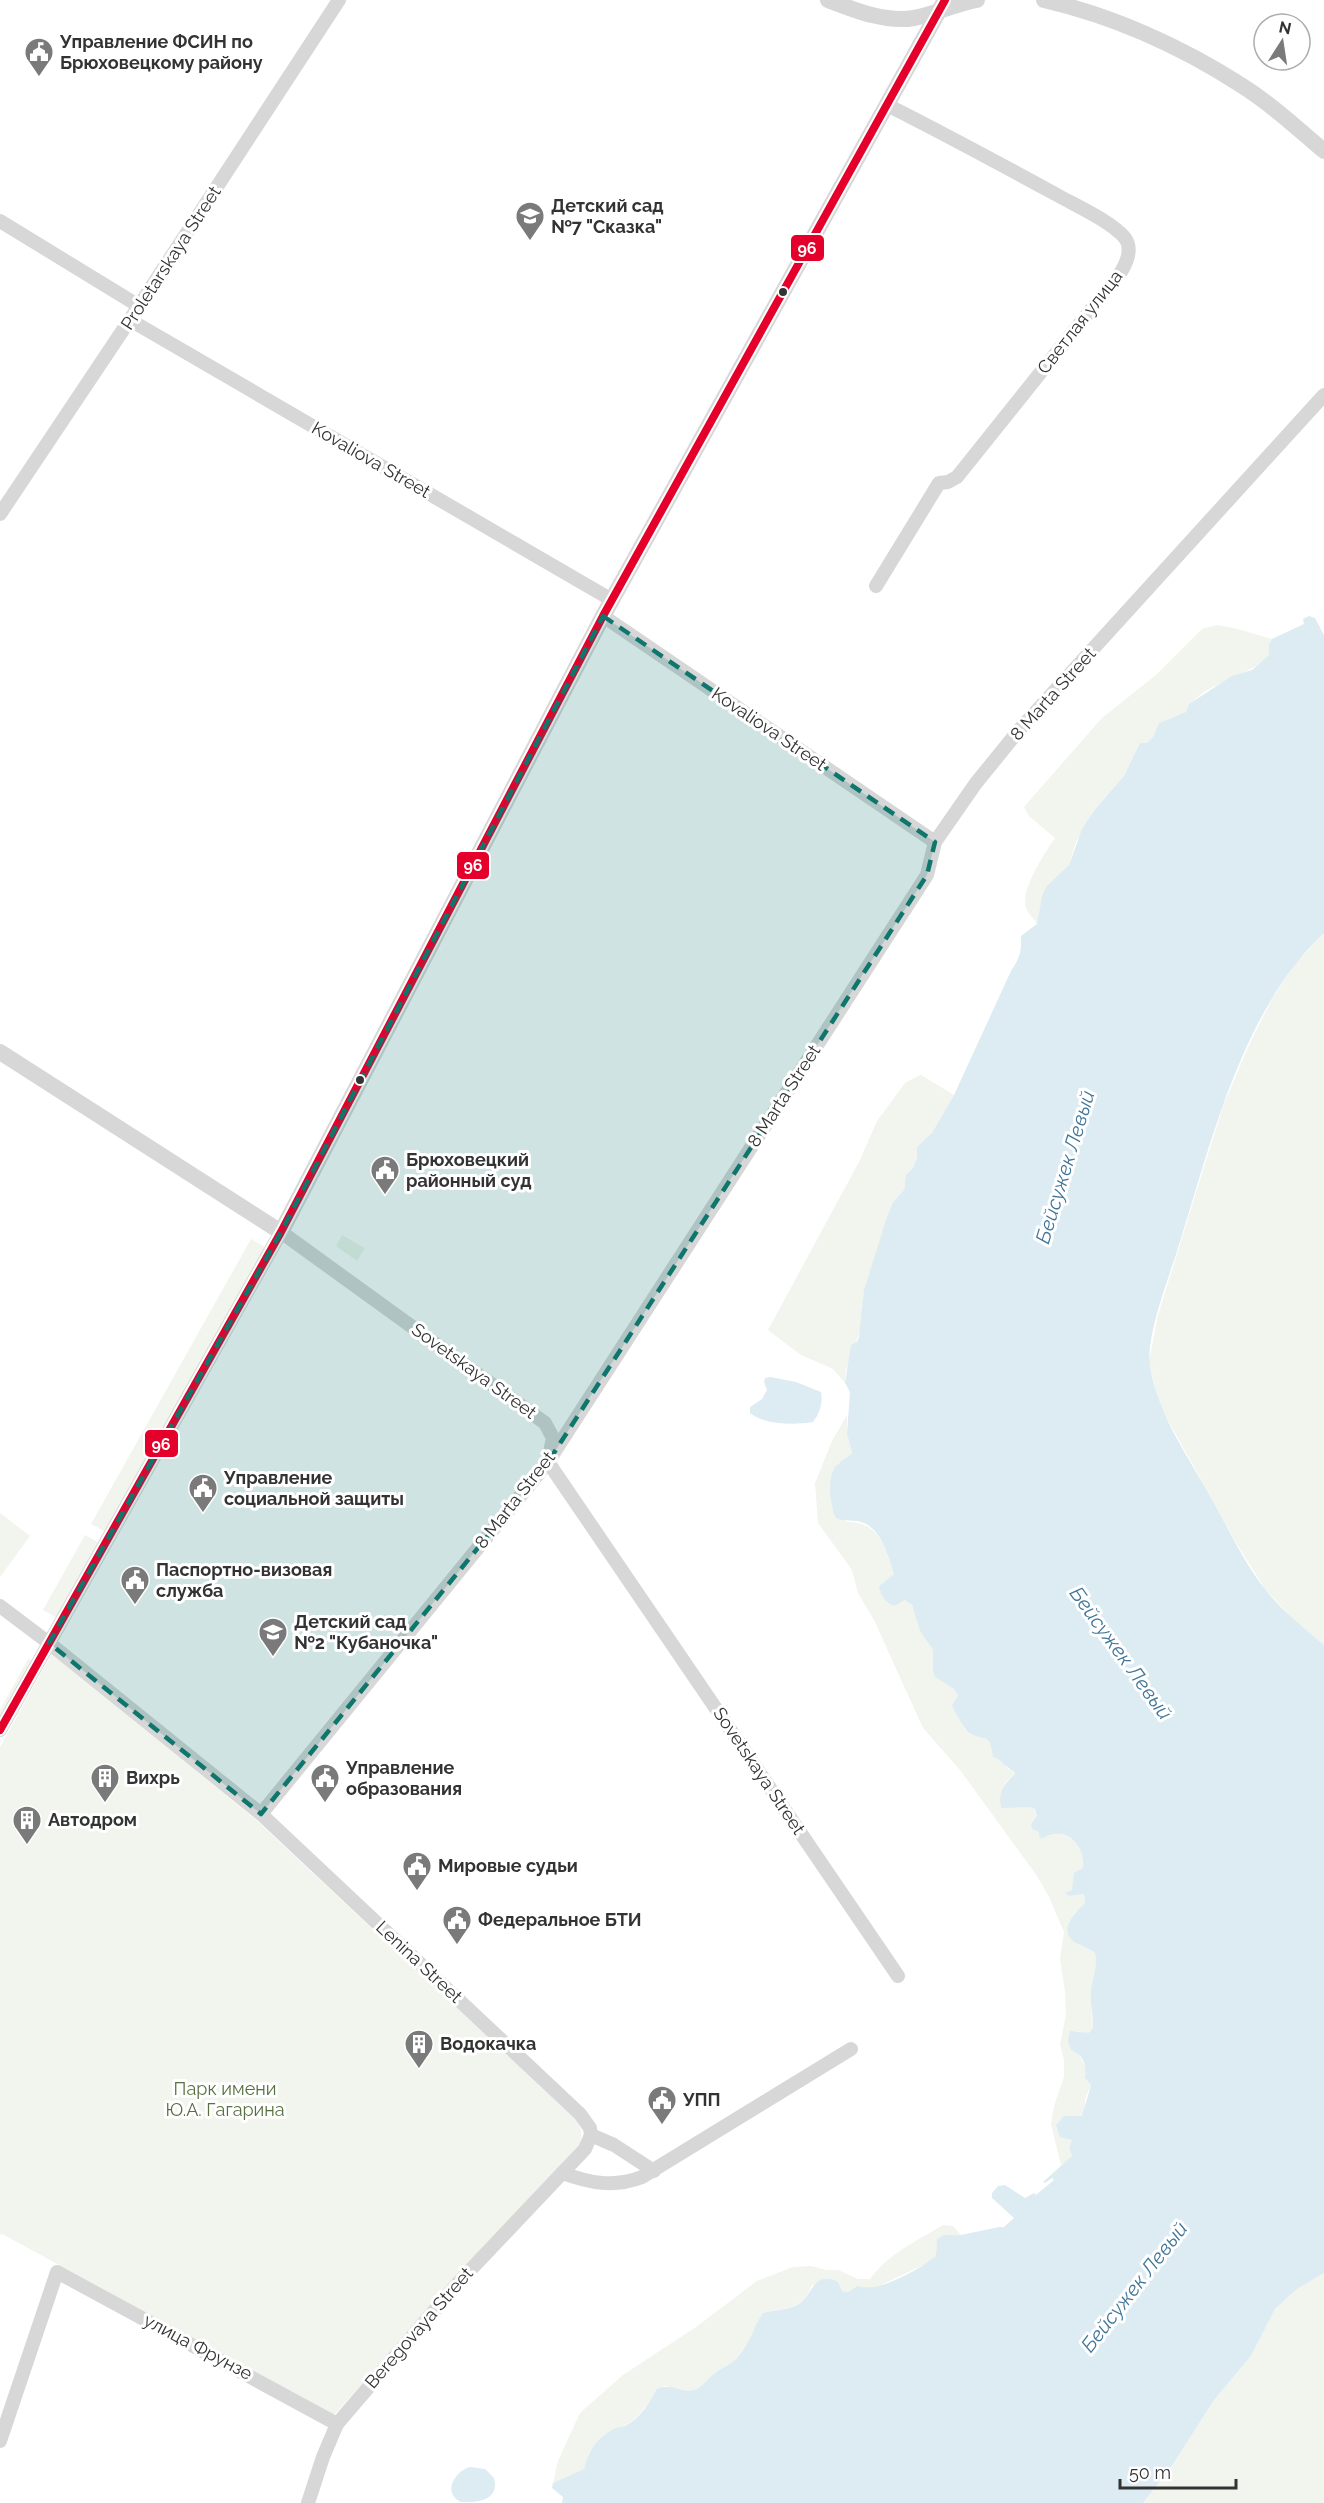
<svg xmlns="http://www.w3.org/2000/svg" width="1324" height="2503" viewBox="0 0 1324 2503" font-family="Raleway,sans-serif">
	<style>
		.green { fill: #f1f5ed }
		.water { fill: #ddebf3 }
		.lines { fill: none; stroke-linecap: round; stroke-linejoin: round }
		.minor { stroke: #d7d7d7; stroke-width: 14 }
		.tertiary { stroke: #d7d7d7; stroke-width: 16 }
		.bus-1-casing { stroke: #fff; stroke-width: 12 }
		.bus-1 { stroke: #e4002b; stroke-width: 8 }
		.marked { fill: #0f766e; fill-opacity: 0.2; stroke: #0f766e; stroke-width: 4.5; stroke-dasharray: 12 8; stroke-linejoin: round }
		.bus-dot { fill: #333; stroke: #fff; stroke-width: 2 }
		.labels { text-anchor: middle; stroke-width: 6; stroke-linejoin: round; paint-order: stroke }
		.poi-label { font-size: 18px; font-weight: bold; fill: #333; stroke: #fff; text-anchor: start }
		.street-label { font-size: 18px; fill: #333; stroke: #fff }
		.park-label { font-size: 18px; fill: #56703f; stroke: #fff }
		.water-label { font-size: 20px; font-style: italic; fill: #3f7597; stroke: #fff }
		.line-badge { stroke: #fff; stroke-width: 2 }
		.badge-label { font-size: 16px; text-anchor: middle; font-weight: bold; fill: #fff }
	</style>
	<rect width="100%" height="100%" fill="#fff"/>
	<!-- green -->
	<g class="green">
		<path d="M 1217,625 L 1234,628 L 1272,639 L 1269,644 L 1269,655 C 1250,678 1198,683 1186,712 L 1159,723 L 1153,737 L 1147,743 L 1140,743 L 1124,776 L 1095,808 L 1075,844 L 1069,865 L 1042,896 L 1037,924 C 1034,919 1028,913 1026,908 C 1020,890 1045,853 1055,838 L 1029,816 L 1024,807 L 1102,718 L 1156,675 L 1202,629 Z"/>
		<polygon points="1324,933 1324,1645 1298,1624 1265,1589 1235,1541 1159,1404 1149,1361 1158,1315 1223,1106 1249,1045 1272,999 1295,964"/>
		<polygon points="921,1075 954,1095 932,1134 917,1147 917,1157 913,1168 906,1175 904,1190 893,1202 864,1290 862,1326 846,1370 845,1383 833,1369 801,1355 768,1330 859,1162 877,1121 906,1082"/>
		<polygon points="342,1235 365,1248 357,1261 336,1246"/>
		<polygon points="251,1239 265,1247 106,1532 91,1524"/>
		<path d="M 847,1415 L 847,1434 L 852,1453 L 847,1459 L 837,1464 L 846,1522 C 879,1521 885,1547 894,1574 L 879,1586 L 899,1602 L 906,1600 L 912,1605 L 920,1631 L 933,1650 L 933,1671 L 935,1677 L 954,1689 L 958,1696 L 952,1705 C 956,1711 964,1730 968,1733 C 972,1735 980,1735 984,1736 L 1008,1769 L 1013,1770 L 1015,1774 L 1005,1783 L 1035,1810 L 1042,1839 C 1064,1824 1086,1844 1084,1868 L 1073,1878 L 1075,1884 L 1069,1896 L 1084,1893 L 1085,1903 L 1075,1912 L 1068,1923 L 1078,1944 L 1095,1953 C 1098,1968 1094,1976 1091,1990 C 1089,2003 1093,2016 1093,2028 L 1089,2034 L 1076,2031 L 1078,2052 L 1086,2069 L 1085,2078 L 1091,2085 L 1085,2099 L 1085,2114 L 1077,2117 L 1070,2116 L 1060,2136 L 1072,2140 L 1069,2148 L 1072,2156 L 1070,2159 L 1061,2165 L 1051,2124 L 1054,2106 L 1064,2077 L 1064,2060 L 1060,2044 L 1066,2015 L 1065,1992 L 1060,1959 L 1064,1932 L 1049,1897 L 1037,1876 L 960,1770 L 923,1728 L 874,1620 L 858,1593 L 852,1570 L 818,1523 L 815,1483 L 832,1441 Z"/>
		<polygon points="0,1513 30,1536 0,1577"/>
		<polygon points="85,1535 99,1543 57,1618 43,1610"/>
		<path d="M 52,1653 L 256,1820 L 574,2118 C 581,2127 583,2133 580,2144 L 334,2415 L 17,2242 L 2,2234 L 0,2235 L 0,1747 Z"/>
		<polygon points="28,1659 34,1662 0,1722 0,1710"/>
		<path d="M 943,2225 L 953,2226 L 961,2235 L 944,2235 L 936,2248 L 937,2256 L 929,2262 L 877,2287 L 848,2292 L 812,2285 C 801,2312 788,2306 764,2313 C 753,2327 750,2345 738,2358 C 732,2365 722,2367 714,2374 C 708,2379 700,2389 692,2390 C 684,2392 673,2386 664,2386 C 651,2398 643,2413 628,2424 C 624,2427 619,2427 615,2429 C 598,2436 588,2452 584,2469 L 553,2483 L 558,2461 L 580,2413 L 623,2375 L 696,2327 L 757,2281 L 793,2267 L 810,2266 L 827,2270 L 838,2270 L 858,2279 L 870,2279 C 890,2252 916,2242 943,2225 Z"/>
		<polygon points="1324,2273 1324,2503 1143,2503 1173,2464 1214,2400 1251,2356 1275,2309 1297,2289"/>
	</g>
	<!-- water -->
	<g class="water">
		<path d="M 1309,616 L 1315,618 L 1324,635 L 1324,933 C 1240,1012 1211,1145 1177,1251 C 1168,1280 1146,1336 1150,1365 C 1157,1415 1190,1459 1214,1503 C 1230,1532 1245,1564 1265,1589 C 1281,1610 1304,1628 1324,1645 L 1324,2273 L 1297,2289 L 1275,2309 L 1251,2356 L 1214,2400 L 1173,2464 L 1143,2503 L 562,2503 L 563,2497 L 552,2488 L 553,2483 L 584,2469 C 588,2452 597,2437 614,2429 C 618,2427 624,2427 627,2425 C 642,2416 649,2403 657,2389 C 672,2382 681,2393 693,2390 C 702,2388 708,2378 715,2373 C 722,2367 732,2365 738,2357 C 750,2344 753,2327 763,2313 C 774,2310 787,2310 797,2305 C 812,2298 813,2269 838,2282 L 842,2291 L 848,2292 L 858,2286 C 877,2294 920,2269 936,2256 L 937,2239 L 944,2235 L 961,2235 L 999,2227 L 1004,2227 L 1014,2218 L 992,2198 L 992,2193 L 998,2186 L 1005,2185 L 1025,2198 L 1034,2193 L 1036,2195 L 1054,2180 L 1052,2178 L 1045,2183 L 1043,2182 L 1072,2156 L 1069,2148 L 1072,2140 L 1060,2137 L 1056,2125 L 1064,2116 L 1082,2116 L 1091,2085 L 1085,2078 C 1087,2065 1083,2054 1071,2050 L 1068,2041 L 1070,2031 L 1089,2033 L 1093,2028 C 1094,2016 1089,2003 1091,1990 C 1093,1976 1098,1967 1095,1953 C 1089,1949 1084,1947 1078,1944 C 1056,1932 1073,1914 1085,1903 L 1084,1894 L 1069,1896 L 1065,1893 L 1072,1890 L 1074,1873 L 1083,1868 C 1086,1844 1064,1824 1042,1839 L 1039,1836 L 1039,1832 L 1032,1829 L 1031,1824 L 1037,1816 L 1035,1809 L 1030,1807 L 1002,1808 C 996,1795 1005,1783 1015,1774 L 1014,1771 C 1005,1768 1002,1759 993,1757 C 990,1733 985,1741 969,1733 C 966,1732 953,1709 952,1705 L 958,1696 L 954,1689 L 935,1677 L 933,1671 L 933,1650 L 920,1631 L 912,1605 L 905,1600 L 894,1606 C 885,1602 881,1596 879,1586 L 894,1574 C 888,1556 882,1531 864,1523 C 855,1519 845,1522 836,1518 C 830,1506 826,1476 837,1465 C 842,1460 848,1458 852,1453 L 847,1434 L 850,1392 L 845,1383 L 851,1345 L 857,1342 L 859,1337 L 864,1290 L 887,1217 L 893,1202 L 904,1190 L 906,1175 L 913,1168 L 917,1158 L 917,1147 L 932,1133 L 954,1095 L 1011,971 C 1019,959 1022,952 1021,936 L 1037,924 L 1042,896 L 1046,887 L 1069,865 L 1082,829 L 1095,809 L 1124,776 L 1140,743 L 1147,743 L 1153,737 L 1159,723 L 1186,712 L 1189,704 L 1232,676 L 1252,670 L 1269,655 L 1269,644 L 1272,639 L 1304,624 L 1303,619 Z"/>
		<path d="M 770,1377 L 796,1382 L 821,1392 C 823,1403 820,1413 813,1422 C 794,1425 765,1425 750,1413 L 750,1407 L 762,1399 L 767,1390 L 764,1382 L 765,1378 Z"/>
		<path d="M 470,2467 L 485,2469 L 494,2478 C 500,2500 478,2503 461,2502 C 442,2493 454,2472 470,2467 Z"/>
	</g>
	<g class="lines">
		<!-- minor -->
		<g class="minor">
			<polyline points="0,221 139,306"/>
			<polyline points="130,320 612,600"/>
			<polyline points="0,514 139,306 339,0"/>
			<path d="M 876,586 L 939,483 L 948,482 L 957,477 L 1121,272 C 1127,262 1133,249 1125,238 C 1112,222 1077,206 1059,196 C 1002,165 945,134 887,105"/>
			<polyline points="603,616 935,842"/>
			<polyline points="0,1606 49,1643 261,1814 580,2114 590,2128 591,2135"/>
			<polyline points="0,1730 281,1232 545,1423 553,1438 548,1462 898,1976"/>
			<polyline points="261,1814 548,1462 927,875 935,842 976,783 1020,729 1324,395"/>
			<polyline points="591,2135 614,2145 654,2171"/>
			<path d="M 562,2173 C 590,2183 614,2188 642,2177 L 851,2049"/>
			<polyline points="0,2441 57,2272 337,2424"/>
			<polyline points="308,2503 323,2457 337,2424 459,2282 585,2149 591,2135"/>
		</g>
		<!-- tertiary -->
		<g class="tertiary">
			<path d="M 828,0 C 854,10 886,23 914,18 C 935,14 955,4 977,0"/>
			<path d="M 1044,0 C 1113,16 1182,47 1241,85 C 1271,104 1297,128 1324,151"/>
			<polyline points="0,1052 281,1232 603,616 945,0"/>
		</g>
		<!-- bus-1 casing -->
		<g class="bus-1-casing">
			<polyline id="bus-1" points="0,1730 281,1232 603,616 945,0"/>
		</g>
		<!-- bus-1 -->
		<use href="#bus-1" class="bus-1"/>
	</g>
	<!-- marked area -->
	<path class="marked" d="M 603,616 L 935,842 L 927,875 L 548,1462 L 261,1814 L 49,1643 L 281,1232 Z"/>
	<!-- icons -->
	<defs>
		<g id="civic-pin" transform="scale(1.5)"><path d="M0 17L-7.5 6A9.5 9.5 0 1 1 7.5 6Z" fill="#7a7a7a" stroke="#fff"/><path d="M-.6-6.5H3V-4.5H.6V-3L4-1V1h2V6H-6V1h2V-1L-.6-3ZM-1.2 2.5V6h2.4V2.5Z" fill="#fff"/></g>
		<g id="school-pin" transform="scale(1.5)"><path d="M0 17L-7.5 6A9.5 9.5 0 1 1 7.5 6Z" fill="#7a7a7a" stroke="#fff"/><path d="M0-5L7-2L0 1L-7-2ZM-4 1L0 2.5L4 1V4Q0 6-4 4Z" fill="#fff"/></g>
		<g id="building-pin" transform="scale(1.5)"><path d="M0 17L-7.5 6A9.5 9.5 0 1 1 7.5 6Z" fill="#7a7a7a" stroke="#fff"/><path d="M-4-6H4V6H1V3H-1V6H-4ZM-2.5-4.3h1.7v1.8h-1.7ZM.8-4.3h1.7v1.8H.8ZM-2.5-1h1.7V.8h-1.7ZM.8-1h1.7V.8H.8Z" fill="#fff"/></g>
	</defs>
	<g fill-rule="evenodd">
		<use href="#civic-pin" x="39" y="52"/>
		<use href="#school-pin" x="530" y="216"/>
		<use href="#civic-pin" x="385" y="1170"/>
		<use href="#civic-pin" x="203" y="1488"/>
		<use href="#civic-pin" x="135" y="1580"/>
		<use href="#school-pin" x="273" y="1632"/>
		<use href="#building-pin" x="105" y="1778"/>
		<use href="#civic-pin" x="325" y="1778"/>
		<use href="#building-pin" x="27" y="1820"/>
		<use href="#civic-pin" x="417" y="1866"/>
		<use href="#civic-pin" x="457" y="1920"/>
		<use href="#building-pin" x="419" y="2044"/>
		<use href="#civic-pin" x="662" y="2100"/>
	</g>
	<!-- markers -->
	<g class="bus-dot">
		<circle cx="783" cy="292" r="5"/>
		<circle cx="360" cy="1080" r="5"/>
	</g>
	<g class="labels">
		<!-- poi labels -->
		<g class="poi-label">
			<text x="60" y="48">Управление ФСИН по<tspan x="60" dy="21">Брюховецкому району</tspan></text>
			<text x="551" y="212">Детский сад<tspan x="551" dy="21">№7 "Сказка"</tspan></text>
			<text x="406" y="1166">Брюховецкий<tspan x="406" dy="21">районный суд</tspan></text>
			<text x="224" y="1484">Управление<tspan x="224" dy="21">социальной защиты</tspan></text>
			<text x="156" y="1576">Паспортно-визовая<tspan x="156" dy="21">служба</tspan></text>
			<text x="294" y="1628">Детский сад<tspan x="294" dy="21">№2 "Кубаночка"</tspan></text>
			<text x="346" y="1774">Управление<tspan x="346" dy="21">образования</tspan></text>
			<text x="126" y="1784">Вихрь</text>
			<text x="48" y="1826">Автодром</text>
			<text x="438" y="1872">Мировые судьи</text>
			<text x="478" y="1926">Федеральное БТИ</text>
			<text x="440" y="2050">Водокачка</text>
			<text x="683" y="2106">УПП</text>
		</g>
		<!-- street labels -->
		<g class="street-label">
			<text transform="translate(171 258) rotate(-57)" y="6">Proletarskaya Street</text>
			<text transform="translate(1080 322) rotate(-52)" y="6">Светлая улица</text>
			<text transform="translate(371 460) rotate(30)" y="6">Kovaliova Street</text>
			<text transform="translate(1053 694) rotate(-48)" y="6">8 Marta Street</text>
			<text transform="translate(769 729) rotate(34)" y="6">Kovaliova Street</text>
			<text transform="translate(784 1096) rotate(-57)" y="6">8 Marta Street</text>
			<text transform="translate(474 1371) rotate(36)" y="6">Sovetskaya Street</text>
			<text transform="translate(515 1500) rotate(-52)" y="6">8 Marta Street</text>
			<text transform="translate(759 1771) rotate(56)" y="6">Sovetskaya Street</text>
			<text transform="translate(419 1962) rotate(43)" y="6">Lenina Street</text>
			<text transform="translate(419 2328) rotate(-49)" y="6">Beregovaya Street</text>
			<text transform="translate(198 2347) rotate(28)" y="6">улица Фрунзе</text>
		</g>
		<!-- park labels -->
		<g class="park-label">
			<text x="225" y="2095">Парк имени<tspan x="225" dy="21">Ю.А. Гагарина</tspan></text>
		</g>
		<!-- water labels -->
		<g class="water-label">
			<text transform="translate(1065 1167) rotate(-73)" y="7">Бейсужек Левый</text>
			<text transform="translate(1121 1653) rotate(54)" y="7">Бейсужек Левый</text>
			<text transform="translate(1134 2287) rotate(-52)" y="7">Бейсужек Левый</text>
		</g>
	</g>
	<g class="line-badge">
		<rect x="790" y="234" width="35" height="28" rx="6" fill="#e4002b"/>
		<rect x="456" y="851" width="34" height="29" rx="6" fill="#e4002b"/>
		<rect x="144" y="1429" width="35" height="29" rx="6" fill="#e4002b"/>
	</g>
	<g class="badge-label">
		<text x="807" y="254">96</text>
		<text x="473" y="871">96</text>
		<text x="161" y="1450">96</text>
	</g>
	<!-- north arrow -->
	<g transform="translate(1282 42) rotate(12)"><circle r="28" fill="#ffffff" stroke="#adadad" stroke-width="1.5"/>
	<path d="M0-4.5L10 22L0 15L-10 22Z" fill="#7a7a7a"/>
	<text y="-9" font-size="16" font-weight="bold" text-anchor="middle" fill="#333333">N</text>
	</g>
	<!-- scale -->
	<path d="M1120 2479v9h116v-9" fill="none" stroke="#333333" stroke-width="3"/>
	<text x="1129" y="2479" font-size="18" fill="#333333" stroke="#ffffff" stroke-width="4.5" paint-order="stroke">50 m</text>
</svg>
